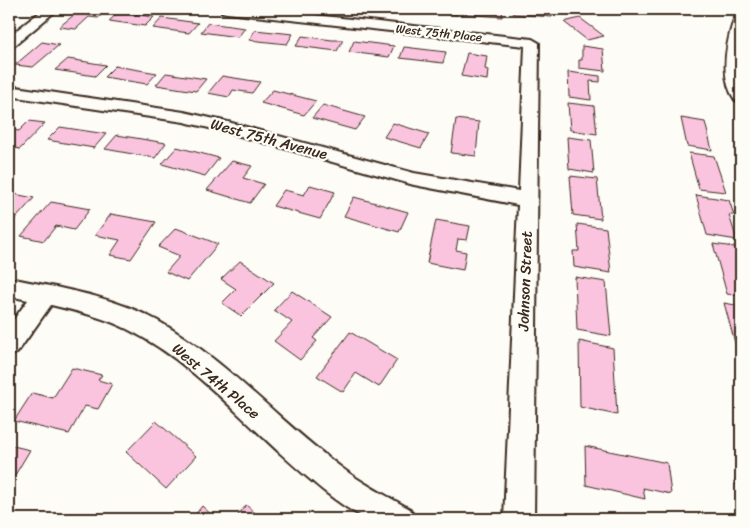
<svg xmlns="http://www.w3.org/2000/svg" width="750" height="528" viewBox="0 0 750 528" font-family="Sriracha,sans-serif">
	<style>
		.building { fill: #fac4de; stroke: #3b2a1e }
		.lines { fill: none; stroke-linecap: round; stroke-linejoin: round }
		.minor-casing { stroke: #3b2a1e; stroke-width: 4 }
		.minor { fill: #fdfcf7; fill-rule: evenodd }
		.labels { text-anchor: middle; stroke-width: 4.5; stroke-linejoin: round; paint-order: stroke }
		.far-street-label { font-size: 12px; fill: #3b2a1e; stroke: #fdfcf7 }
		.street-label { font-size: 15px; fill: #3b2a1e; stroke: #fdfcf7 }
	</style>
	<rect width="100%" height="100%" fill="#fdfcf7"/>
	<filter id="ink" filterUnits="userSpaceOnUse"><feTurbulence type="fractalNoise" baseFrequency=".02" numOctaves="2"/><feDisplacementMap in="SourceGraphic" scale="10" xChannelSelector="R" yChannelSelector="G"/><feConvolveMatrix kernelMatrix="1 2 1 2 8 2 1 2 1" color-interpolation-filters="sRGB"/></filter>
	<g filter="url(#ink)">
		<!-- building -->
		<g class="building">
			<polygon points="84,9 106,11 98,18 89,17 76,29 59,27 75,14 78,14"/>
			<polygon points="420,9 459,9 457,15 420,11"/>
			<polygon points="466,9 503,9 502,17 465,14"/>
			<polygon points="514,9 553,9 552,17 513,14"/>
			<polygon points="119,12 154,17 145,26 109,21"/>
			<polygon points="162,18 198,23 189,33 153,28"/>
			<polygon points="580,18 604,36 587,40 564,22"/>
			<polygon points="208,23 245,28 238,37 201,32"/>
			<polygon points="255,30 293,34 287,44 249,40"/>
			<polygon points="302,36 332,40 343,40 337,51 296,46"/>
			<polygon points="354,41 394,46 389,57 349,52"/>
			<polygon points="42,42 59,45 33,67 15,65"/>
			<polygon points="582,46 603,49 605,71 579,68 579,60 582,60"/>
			<polygon points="404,47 446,52 443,63 400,58"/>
			<polygon points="467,53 487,56 485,69 488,70 487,80 461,76"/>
			<polygon points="68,59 106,65 95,76 55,70"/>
			<polygon points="115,66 157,73 147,84 104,77"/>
			<polygon points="568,72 600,76 600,82 590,81 591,100 569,97"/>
			<polygon points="166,73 206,79 196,91 156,85"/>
			<polygon points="222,76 260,82 252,93 233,90 229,97 208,93"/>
			<polygon points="273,90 316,101 304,115 261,103"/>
			<polygon points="568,103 594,106 597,134 570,130"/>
			<polygon points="323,105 365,117 355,130 312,118"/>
			<polygon points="681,118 705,122 712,150 687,146"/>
			<polygon points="456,119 479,122 476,156 451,153"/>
			<polygon points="29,121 45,123 20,149 9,147 9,129 19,131"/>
			<polygon points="393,123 429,134 421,148 384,137"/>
			<polygon points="60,127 106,134 94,148 47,140"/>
			<polygon points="117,135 166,143 155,158 105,149"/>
			<polygon points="567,137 591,140 594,173 569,169"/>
			<polygon points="177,147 219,158 205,176 162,164"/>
			<polygon points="689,153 714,156 726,192 699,189"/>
			<polygon points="232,161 252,166 243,178 264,184 250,203 207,190"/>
			<polygon points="570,176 597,179 601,219 573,215"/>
			<polygon points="310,185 335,192 320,219 273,206 284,190 304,195"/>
			<polygon points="9,193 34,198 9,226"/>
			<polygon points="696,195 729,200 734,215 729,215 737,240 707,235"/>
			<polygon points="354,197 408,212 399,232 344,216"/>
			<polygon points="51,202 90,209 74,230 56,226 44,241 21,236"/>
			<polygon points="111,214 156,222 131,259 110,255 120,240 95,235"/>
			<polygon points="436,220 470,226 467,240 458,239 456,250 466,252 463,270 427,263"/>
			<polygon points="577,224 606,228 611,273 574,267 573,251 579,251"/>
			<polygon points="176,228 218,244 187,281 166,272 180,256 158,247"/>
			<polygon points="713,244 741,248 741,296 727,294"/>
			<polygon points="240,261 274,283 241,316 222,303 236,289 221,279"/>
			<polygon points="575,277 606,282 611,336 577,330"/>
			<polygon points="292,291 332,317 313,338 317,341 300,360 274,341 292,322 274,310"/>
			<polygon points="724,303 741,306 741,361 740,361"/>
			<polygon points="350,332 397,360 379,387 356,373 343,392 317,376"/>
			<polygon points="579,341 613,348 617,415 580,407"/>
			<polygon points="72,368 102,375 98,380 112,384 98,409 85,406 69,434 14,421 32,393 53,398"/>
			<polygon points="156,421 196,456 166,489 126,452"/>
			<polygon points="9,445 30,450 9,485"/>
			<polygon points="585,446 667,463 671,494 643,488 645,499 586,485"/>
			<polygon points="735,479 741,480 741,512"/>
			<polygon points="246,505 262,519 235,519"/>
			<polygon points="202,506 216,519 192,519"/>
		</g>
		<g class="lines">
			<!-- minor casing -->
			<g class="minor-casing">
				<g id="minor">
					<polygon points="44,9 58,9 14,46 9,47 9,36"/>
					<polygon points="221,9 260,9 532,39 539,43 534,519 504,519 518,205 414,185 226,132 184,122 9,96 9,86 184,112 228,122 414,173 519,191 525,46 227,13 222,12"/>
					<path d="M 741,15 L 741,102 L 735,100 C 719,77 726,44 734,19 Z"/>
					<path d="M 9,278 C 59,288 113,296 158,321 C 227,360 279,422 342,468 C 363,484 387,496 410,509 L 415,519 C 403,519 380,522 369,519 C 344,511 301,472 280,453 C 232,409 186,358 127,329 C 103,317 76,311 51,305 L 17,353 L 9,356 L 9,326 L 28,300 L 9,296 Z"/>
				</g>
			</g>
			<!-- minor -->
			<use href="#minor" class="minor"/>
		</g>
	</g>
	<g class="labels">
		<!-- far-street labels -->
		<g class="far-street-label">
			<text transform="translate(439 33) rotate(6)" y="4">West 75th Place</text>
		</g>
		<!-- street labels -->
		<g class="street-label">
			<text transform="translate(269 139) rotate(15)" y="5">West 75th Avenue</text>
			<text transform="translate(525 281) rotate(-88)" y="5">Johnson Street</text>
			<text transform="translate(216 381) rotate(40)" y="5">West 74th Place</text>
		</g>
	</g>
	<!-- margin -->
	<rect width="750" height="528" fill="none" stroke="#fdfcf7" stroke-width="30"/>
	<rect x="15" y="15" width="720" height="498" fill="none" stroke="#3b2a1e" stroke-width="2" filter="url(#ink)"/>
</svg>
